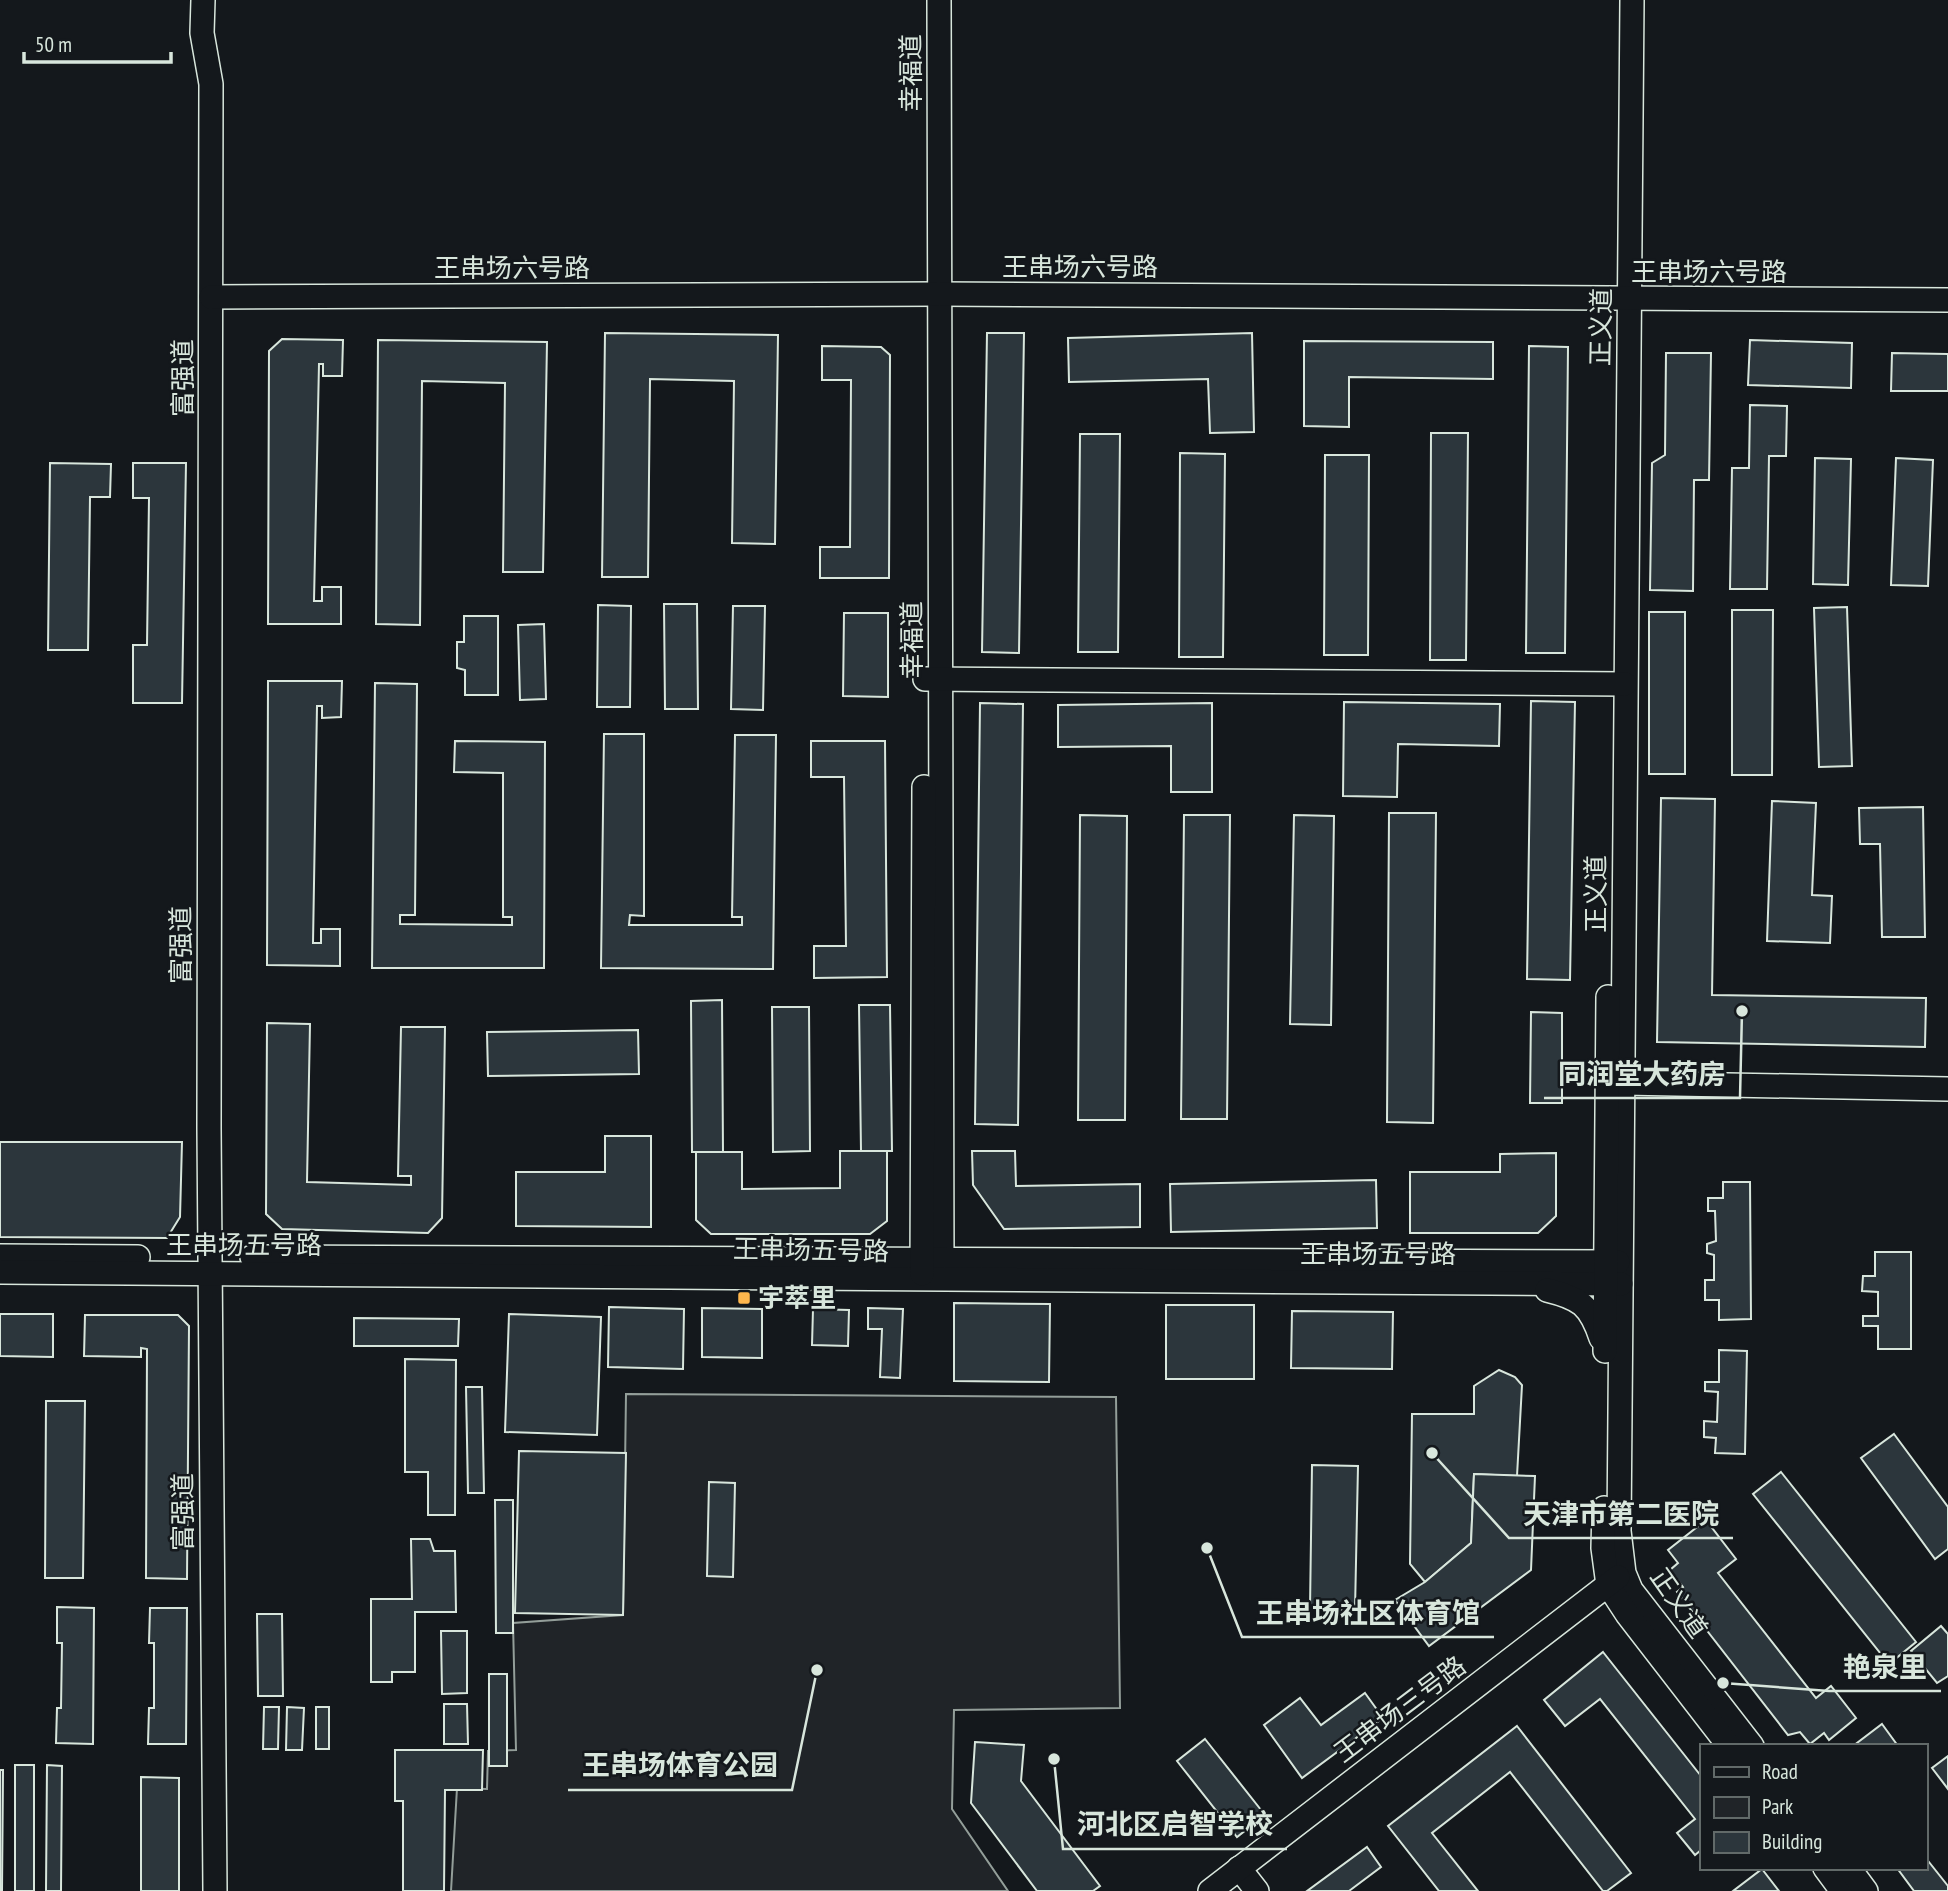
<svg xmlns="http://www.w3.org/2000/svg" width="1948" height="1891" viewBox="0 0 1948 1891" font-family="'PT Sans Narrow','Noto Sans SC',sans-serif">
	<style>
		.green { fill: #202428; stroke: #939e99; stroke-width: 2 }
		.building { fill: #2c363c; stroke: #d8e6dc; stroke-width: 2 }
		.lines { fill: none; stroke-linecap: round; stroke-linejoin: round }
		.minor-casing { stroke: #d8e6dc; stroke-width: 26 }
		.minor { stroke: #14181c; stroke-width: 23 }
		.poi-dot { fill: #ffb74d; stroke: #14181c; stroke-width: 2.5 }
		.labels { text-anchor: middle; stroke-width: 5; stroke-linejoin: round; paint-order: stroke }
		.street-label { font-size: 26px; fill: #d8e6dc; stroke: #14181c }
		.poi-label { font-size: 26px; font-weight: bold; fill: #d8e6dc; stroke: #14181c; text-anchor: start }
		.leader { fill: none; stroke: #d8e6dc; stroke-width: 2.5 }
		.callout-dot { fill: #d8e6dc; stroke: #14181c; stroke-width: 2.5 }
		.callout-label { font-size: 28px; text-anchor: middle; font-weight: bold; fill: #d8e6dc; stroke: #14181c; stroke-width: 5; stroke-linejoin: round; paint-order: stroke }
	</style>
	<rect width="100%" height="100%" fill="#14181c"/>
	<!-- green -->
	<polygon class="green" points="626,1394 1116,1397 1120,1708 954,1710 952,1809 1008,1891 451,1891 457,1788 487,1789 488,1751 516,1750 513,1623 623,1615"/>
	<!-- building -->
	<g class="building">
		<polygon points="605,333 778,335 775,544 732,543 734,381 650,379 648,577 602,577"/>
		<polygon points="987,333 1024,333 1019,653 982,652"/>
		<polygon points="1252,333 1254,432 1210,433 1208,379 1069,382 1068,338"/>
		<polygon points="282,339 343,340 342,376 323,376 323,364 319,364 314,601 322,601 322,587 341,587 341,624 268,624 269,351"/>
		<polygon points="378,340 547,342 543,572 503,572 505,383 422,381 420,625 376,624"/>
		<polygon points="1750,340 1852,343 1851,388 1748,385"/>
		<polygon points="1304,341 1493,342 1493,379 1349,377 1349,427 1304,426"/>
		<polygon points="822,346 881,347 890,355 889,578 820,578 820,547 850,547 851,380 822,380"/>
		<polygon points="1529,346 1568,347 1565,653 1526,653"/>
		<polygon points="1666,353 1711,353 1709,480 1694,480 1693,591 1650,590 1652,463 1665,455"/>
		<polygon points="1892,353 1948,354 1948,391 1891,391"/>
		<polygon points="1750,405 1787,406 1786,456 1769,456 1767,589 1730,589 1732,468 1749,468"/>
		<polygon points="1431,433 1468,433 1466,660 1430,660"/>
		<polygon points="1080,434 1120,434 1118,652 1078,652"/>
		<polygon points="1180,453 1225,454 1223,657 1179,657"/>
		<polygon points="1325,455 1369,455 1368,655 1324,655"/>
		<polygon points="1815,458 1851,459 1848,585 1813,584"/>
		<polygon points="1896,458 1933,460 1928,586 1891,585"/>
		<polygon points="50,463 111,464 110,497 90,497 88,650 48,650"/>
		<polygon points="133,463 186,463 182,703 133,703 133,645 147,645 149,498 133,498"/>
		<polygon points="664,604 697,604 698,709 665,709"/>
		<polygon points="598,605 631,606 630,707 597,707"/>
		<polygon points="733,606 765,606 763,710 731,709"/>
		<polygon points="1847,607 1852,766 1819,767 1814,608"/>
		<polygon points="1732,610 1773,610 1772,775 1732,775"/>
		<rect x="1649" y="612" width="36" height="162"/>
		<polygon points="844,613 888,613 888,697 843,696"/>
		<polygon points="464,616 498,616 498,695 465,695 465,670 457,668 457,642 464,642"/>
		<polygon points="544,624 546,699 520,700 518,625"/>
		<polygon points="268,681 342,681 341,717 322,718 322,706 317,706 313,943 321,943 321,929 340,929 340,966 267,965"/>
		<polygon points="375,683 417,684 415,915 400,915 400,924 512,925 512,917 503,917 503,773 454,772 455,741 545,742 544,968 372,968"/>
		<polygon points="1531,701 1575,702 1570,980 1527,979"/>
		<polygon points="1344,702 1500,704 1499,746 1398,744 1397,797 1343,796"/>
		<polygon points="980,703 1023,704 1018,1125 975,1124"/>
		<polygon points="1212,703 1212,792 1171,792 1171,746 1058,747 1058,705"/>
		<polygon points="604,734 644,734 644,916 630,915 629,925 742,925 742,917 732,917 735,735 776,735 773,969 601,968"/>
		<polygon points="811,741 885,741 887,977 814,978 814,946 846,946 844,777 811,777"/>
		<polygon points="1661,798 1715,799 1712,995 1926,998 1925,1047 1657,1042"/>
		<polygon points="1772,801 1816,803 1812,895 1832,896 1830,943 1767,941"/>
		<polygon points="1923,807 1925,937 1882,937 1880,844 1860,844 1859,808"/>
		<polygon points="1389,813 1436,813 1433,1123 1387,1122"/>
		<polygon points="1080,815 1127,816 1125,1120 1078,1120"/>
		<polygon points="1184,815 1230,815 1227,1119 1181,1119"/>
		<polygon points="1294,815 1334,816 1331,1025 1290,1024"/>
		<polygon points="722,1000 723,1152 692,1152 691,1001"/>
		<polygon points="859,1005 890,1005 892,1151 861,1151"/>
		<polygon points="772,1007 809,1007 810,1151 773,1152"/>
		<polygon points="1531,1012 1562,1013 1562,1103 1530,1103"/>
		<polygon points="267,1023 310,1024 307,1182 411,1185 411,1176 398,1176 401,1027 445,1027 442,1218 428,1233 282,1229 266,1214"/>
		<polygon points="638,1030 639,1074 488,1076 487,1032"/>
		<polygon points="605,1136 651,1136 651,1227 516,1226 516,1172 605,1172"/>
		<polygon points="0,1142 182,1142 180,1217 167,1238 0,1237"/>
		<polygon points="840,1151 887,1151 887,1221 870,1234 711,1234 696,1220 696,1152 742,1152 742,1189 840,1188"/>
		<polygon points="972,1151 1015,1151 1016,1186 1140,1184 1140,1227 1004,1229 973,1185"/>
		<polygon points="1556,1153 1556,1216 1538,1233 1410,1233 1410,1172 1500,1172 1500,1154"/>
		<polygon points="1376,1180 1377,1228 1171,1232 1170,1184"/>
		<polygon points="1723,1182 1750,1182 1751,1319 1719,1320 1719,1300 1705,1300 1705,1280 1714,1280 1714,1255 1707,1253 1707,1244 1716,1241 1715,1211 1708,1211 1708,1198 1723,1198"/>
		<polygon points="1875,1252 1911,1252 1911,1349 1878,1349 1878,1326 1863,1326 1863,1316 1878,1316 1878,1292 1862,1291 1863,1276 1875,1276"/>
		<polygon points="954,1303 1050,1304 1049,1382 954,1381"/>
		<rect x="1166" y="1305" width="88" height="74"/>
		<polygon points="609,1307 684,1309 683,1369 608,1367"/>
		<polygon points="702,1308 762,1309 762,1358 702,1357"/>
		<polygon points="868,1308 903,1309 900,1378 880,1377 882,1329 868,1329"/>
		<polygon points="813,1309 849,1310 848,1346 812,1345"/>
		<polygon points="1292,1311 1393,1312 1392,1369 1291,1368"/>
		<polygon points="0,1314 53,1314 53,1357 0,1356"/>
		<polygon points="509,1314 601,1317 597,1435 505,1432"/>
		<polygon points="85,1315 178,1315 189,1326 187,1579 146,1578 147,1349 141,1348 141,1357 84,1356"/>
		<polygon points="354,1318 459,1319 458,1346 354,1346"/>
		<polygon points="1719,1350 1747,1351 1745,1454 1715,1453 1716,1438 1704,1437 1704,1421 1717,1422 1718,1392 1705,1391 1705,1382 1719,1382"/>
		<polygon points="405,1359 456,1360 455,1515 428,1515 428,1472 405,1472"/>
		<polygon points="1499,1370 1515,1377 1522,1385 1517,1476 1474,1474 1471,1543 1425,1582 1410,1564 1412,1414 1474,1414 1474,1386"/>
		<polygon points="466,1387 482,1387 484,1493 468,1493"/>
		<polygon points="46,1401 85,1401 83,1578 45,1578"/>
		<polygon points="1894,1434 1948,1507 1948,1549 1935,1559 1861,1458"/>
		<polygon points="519,1451 626,1453 623,1615 515,1613"/>
		<polygon points="1312,1465 1358,1466 1355,1610 1310,1609"/>
		<polygon points="1781,1472 1916,1642 1889,1664 1753,1494"/>
		<polygon points="1474,1474 1535,1476 1531,1570 1429,1646 1395,1600 1425,1582 1471,1543"/>
		<polygon points="709,1482 735,1483 733,1577 707,1576"/>
		<polygon points="495,1500 513,1500 513,1633 496,1633"/>
		<polygon points="1706,1520 1736,1559 1718,1573 1816,1698 1831,1686 1856,1718 1829,1740 1824,1733 1810,1744 1800,1732 1788,1735 1677,1592 1683,1587 1670,1570 1678,1563 1668,1550"/>
		<polygon points="411,1539 430,1539 434,1551 455,1551 456,1612 415,1612 415,1672 392,1672 392,1682 371,1682 371,1599 412,1599"/>
		<polygon points="57,1607 94,1608 93,1744 56,1743 57,1708 61,1708 62,1643 57,1643"/>
		<polygon points="150,1608 187,1608 186,1744 148,1744 149,1708 154,1708 154,1643 149,1643"/>
		<polygon points="257,1614 282,1614 283,1696 258,1696"/>
		<polygon points="1941,1626 1948,1634 1948,1676 1937,1683 1911,1651"/>
		<polygon points="441,1631 467,1631 467,1693 442,1694"/>
		<polygon points="1603,1652 1701,1776 1701,1850 1695,1855 1677,1833 1695,1819 1600,1699 1565,1726 1544,1700"/>
		<rect x="489" y="1674" width="18" height="92"/>
		<polygon points="1365,1693 1383,1718 1302,1778 1264,1725 1300,1698 1321,1725"/>
		<polygon points="444,1704 467,1704 468,1744 444,1744"/>
		<polygon points="264,1707 279,1707 278,1749 263,1749"/>
		<polygon points="287,1707 304,1708 302,1750 286,1750"/>
		<rect x="316" y="1707" width="13" height="42"/>
		<polygon points="1882,1724 1898,1746 1853,1746"/>
		<polygon points="1517,1726 1631,1873 1607,1891 1603,1891 1510,1772 1432,1833 1478,1891 1439,1891 1388,1826"/>
		<polygon points="1205,1739 1265,1815 1237,1837 1177,1761"/>
		<polygon points="975,1742 1024,1745 1021,1781 1100,1886 1093,1891 1037,1891 971,1803"/>
		<polygon points="395,1750 483,1750 482,1790 445,1790 444,1891 403,1891 403,1801 395,1801"/>
		<polygon points="1948,1756 1948,1789 1932,1768"/>
		<rect x="15" y="1765" width="19" height="126"/>
		<polygon points="47,1765 62,1766 61,1891 46,1891"/>
		<polygon points="0,1770 3,1770 2,1891 0,1891"/>
		<polygon points="141,1777 179,1778 179,1891 141,1891"/>
		<polygon points="1367,1847 1381,1867 1349,1891 1307,1891"/>
		<polygon points="1925,1857 1948,1886 1948,1891 1914,1891 1897,1868 1925,1868"/>
		<polygon points="1762,1869 1779,1891 1733,1891"/>
	</g>
	<g class="lines">
		<!-- minor casing -->
		<g class="minor-casing">
			<g id="minor">
				<polyline points="203,0 202,33 211,84 209,1128 215,1891"/>
				<polyline points="939,0 942,1273"/>
				<polyline points="1632,0 1619,1531 1624,1573 1631,1590 1752,1746"/>
				<polyline points="211,297 939,294 1948,300"/>
				<polyline points="925,679 1625,684"/>
				<polyline points="1623,1083 1948,1089"/>
				<polyline points="0,1256 138,1257"/>
				<polyline points="252,1257 1618,1262"/>
				<polyline points="0,1272 1621,1284"/>
				<polyline points="922,1274 924,787"/>
				<path d="M 1547,1290 C 1580,1298 1590,1305 1601,1338"/>
				<polyline points="1605,1351 1608,997"/>
				<polyline points="1604,1508 1603,1548 1608,1585 1627,1614 1729,1746"/>
				<polyline points="1239,1868 1257,1891"/>
				<polyline points="1825,1868 1842,1891"/>
				<polyline points="1849,1868 1866,1891"/>
				<polyline points="1210,1891 1618,1577"/>
			</g>
		</g>
		<!-- minor -->
		<use href="#minor" class="minor"/>
	</g>
	<!-- markers -->
	<rect class="poi-dot" x="737" y="1291" width="14" height="14" rx="3.5"/>
	<g class="labels">
		<!-- street labels -->
		<g class="street-label">
			<text transform="translate(911 73) rotate(-90)" y="9">幸福道</text>
			<text x="1080" y="276">王串场六号路</text>
			<text x="512" y="277">王串场六号路</text>
			<text x="1709" y="281">王串场六号路</text>
			<text transform="translate(1601 327) rotate(-89)" y="9">正义道</text>
			<text transform="translate(183 378) rotate(-90)" y="9">富强道</text>
			<text transform="translate(912 640) rotate(-90)" y="9">幸福道</text>
			<text transform="translate(1596 894) rotate(-90)" y="9">正义道</text>
			<text transform="translate(181 945) rotate(-90)" y="9">富强道</text>
			<text x="244" y="1254">王串场五号路</text>
			<text transform="translate(811 1250) rotate(1)" y="9">王串场五号路</text>
			<text x="1378" y="1263">王串场五号路</text>
			<text transform="translate(183 1512) rotate(-90)" y="9">富强道</text>
			<text transform="translate(1679 1603) rotate(55)" y="9">正义道</text>
			<text transform="translate(1400 1709) rotate(-37)" y="9">王串场三号路</text>
		</g>
		<!-- poi labels -->
		<g class="poi-label">
			<text x="758" y="1307">宇萃里</text>
		</g>
	</g>
	<!-- callouts -->
	<path class="leader" d="M1742 1011L1740 1098H1544M1432 1453L1509 1538H1733M1207 1548L1242 1637H1494M1723 1683L1829 1691H1941M817 1670L792 1790H568M1054 1759L1063 1849H1287"/>
	<g class="callout-dot">
		<circle cx="1742" cy="1011" r="7"/>
		<circle cx="1432" cy="1453" r="7"/>
		<circle cx="1207" cy="1548" r="7"/>
		<circle cx="1723" cy="1683" r="7"/>
		<circle cx="817" cy="1670" r="7"/>
		<circle cx="1054" cy="1759" r="7"/>
	</g>
	<g class="callout-label">
		<text x="1642" y="1084">同润堂大药房</text>
		<text x="1621" y="1524">天津市第二医院</text>
		<text x="1368" y="1623">王串场社区体育馆</text>
		<text x="1885" y="1677">艳泉里</text>
		<text x="680" y="1775">王串场体育公园</text>
		<text x="1175" y="1834">河北区启智学校</text>
	</g>
	<!-- legend -->
	<rect x="1700" y="1744" width="228" height="126" fill="#14181c" stroke="#626a69" stroke-width="2"/>
	<rect x="1714" y="1767" width="35" height="10" fill="#14181c" stroke="#626a69" stroke-width="2"/>
	<text x="1762" y="1779" font-size="21" fill="#d8e6dc">Road</text>
	<rect x="1714" y="1797" width="35" height="21" fill="#202428" stroke="#626a69" stroke-width="2"/>
	<text x="1762" y="1814" font-size="21" fill="#d8e6dc">Park</text>
	<rect x="1714" y="1832" width="35" height="21" fill="#2c363c" stroke="#626a69" stroke-width="2"/>
	<text x="1762" y="1849" font-size="21" fill="#d8e6dc">Building</text>
	<!-- scale -->
	<path d="M24 52v10h147v-10" fill="none" stroke="#d8e6dc" stroke-width="3.5"/>
	<text x="35" y="52" font-size="21" fill="#d8e6dc" stroke="#14181c" stroke-width="5" paint-order="stroke">50 m</text>
</svg>
